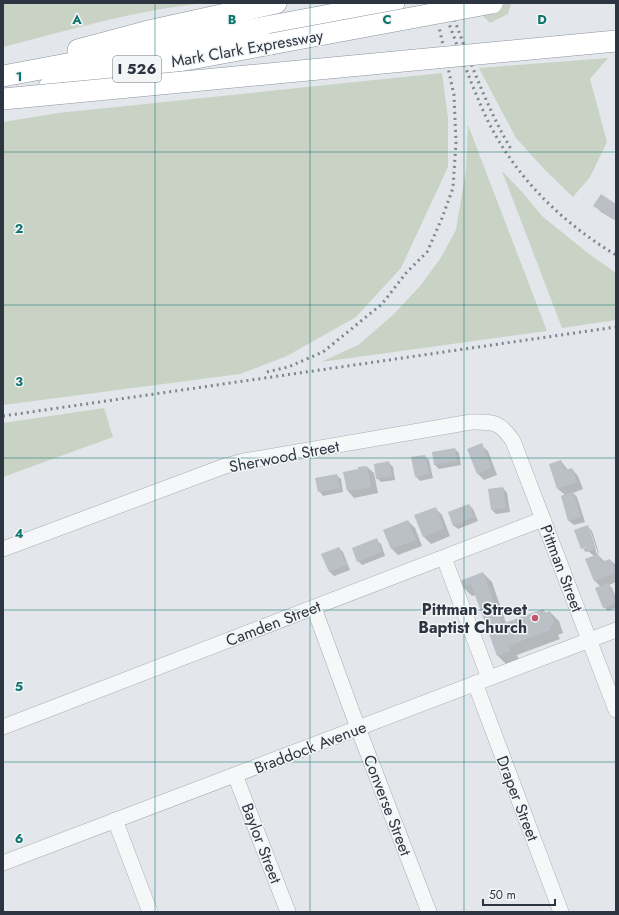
<svg xmlns="http://www.w3.org/2000/svg" width="619" height="915" viewBox="0 0 619 915" font-family="Jost,sans-serif">
	<style>
		.green { fill: #c9d3c5 }
		.shadow { fill: #0003; fill-rule: evenodd }
		.building { fill: #bbc0c6 }
		.lines { fill: none; stroke-linecap: round; stroke-linejoin: round }
		.minor-casing { stroke: #a8adb4; stroke-width: 16 }
		.highway-casing { stroke: #8c949f; stroke-width: 22 }
		.minor { stroke: #f6f7f9; stroke-width: 15 }
		.highway { stroke: #fff; stroke-width: 21 }
		.rail { stroke: #7e8692; stroke-width: 3; stroke-dasharray: 2 4; stroke-linecap: butt }
		.highway-bridge-casing { stroke: #8c949f; stroke-width: 22; stroke-linecap: butt }
		.highway-bridge { stroke: #fff; stroke-width: 21 }
		.grid { fill: none; stroke: #0f766e; stroke-width: 1; stroke-opacity: 0.55 }
		.poi-dot { fill: #c25569; stroke: #f3f5f7; stroke-width: 1.5 }
		.labels { text-anchor: middle; stroke-width: 3; stroke-linejoin: round; paint-order: stroke }
		.shield { fill: #f3f5f7; stroke: #686f78; stroke-width: 1 }
		.shield-label { font-size: 15px; font-weight: bold; fill: #2c3541 }
		.street-label { font-size: 16px; fill: #2c3541; stroke: #f3f5f7 }
		.poi-label { font-size: 16px; font-weight: bold; fill: #2c3541; stroke: #f3f5f7; text-anchor: end }
		.grid-label { font-size: 13px; text-anchor: middle; font-weight: bold; fill: #0f766e; stroke: #f3f5f7; stroke-width: 3; stroke-linejoin: round; paint-order: stroke }
	</style>
	<rect width="100%" height="100%" fill="#e3e6ea"/>
	<!-- green -->
	<g class="green">
		<path d="M 3,3 L 204,3 C 136,10 69,30 3,47 Z"/>
		<polygon points="474,3 511,3 508,14 490,23 476,9"/>
		<polygon points="608,58 590,79 607,142 590,177 573,197 544,169 516,138 479,68"/>
		<polygon points="442,73 448,118 448,167 401,268 356,317 287,356 240,374 3,405 3,122 58,113"/>
		<polygon points="468,125 547,331 321,362 358,345 393,315 420,286 440,259 456,230 466,169"/>
		<polygon points="502,171 523,193 542,216 589,254 616,273 616,320 562,328"/>
		<polygon points="104,408 113,437 3,477 3,423"/>
	</g>
	<!-- shadow -->
	<g class="shadow">
		<polygon points="616,205 616,221 601,212 595,206"/>
		<polygon points="481,445 488,451 497,475 484,480 477,473"/>
		<polygon points="455,449 459,453 461,465 439,469 435,465 433,453"/>
		<polygon points="425,456 429,460 433,478 420,481 416,477"/>
		<polygon points="561,461 568,470 572,469 578,476 583,489 573,493 577,497 585,522 574,525 569,521 562,496 565,495 558,489 550,465"/>
		<polygon points="389,463 393,467 395,480 381,482 377,478"/>
		<polygon points="367,467 374,473 378,493 354,498 348,491 344,473"/>
		<polygon points="336,475 341,479 343,492 323,496 319,491"/>
		<polygon points="503,488 507,493 510,512 496,514 492,510"/>
		<polygon points="469,505 473,509 478,521 458,529 453,525"/>
		<polygon points="435,508 442,515 450,536 431,544 424,537 416,515"/>
		<polygon points="408,521 415,528 422,546 398,555 392,549 384,530"/>
		<path d="M 587,526 L 592,531 L 599,553 L 597,554 L 605,562 L 610,560 L 616,565 L 616,582 L 609,585 L 612,588 L 616,598 L 616,608 L 608,611 L 604,607 L 601,587 L 595,581 L 586,559 L 594,556 L 588,551 L 586,552 L 583,549 L 591,546 L 583,547 L 583,549 L 582,548 ZM 588,530 L 590,530 L 598,553 L 597,554 Z"/>
		<polygon points="376,540 381,544 385,556 362,565 358,561"/>
		<polygon points="339,548 343,552 350,570 334,576 330,572 322,554"/>
		<polygon points="483,573 492,582 506,623 543,610 546,613 550,612 559,621 563,633 558,635 560,639 517,655 519,660 507,665 498,656 476,595 472,596 463,587"/>
	</g>
	<!-- building -->
	<g class="building">
		<polygon points="601,194 616,204 616,220 593,206"/>
		<polygon points="482,443 491,468 477,474 467,449"/>
		<polygon points="455,448 457,461 434,465 432,452"/>
		<polygon points="425,455 429,474 415,477 411,457"/>
		<polygon points="561,460 565,470 572,468 577,482 557,489 549,464"/>
		<polygon points="389,461 392,476 376,479 374,464"/>
		<polygon points="367,466 371,487 347,491 343,472 358,469 358,467"/>
		<polygon points="337,474 340,488 318,492 315,478"/>
		<polygon points="503,487 506,508 491,510 488,489"/>
		<polygon points="573,491 581,517 568,521 561,496"/>
		<polygon points="469,504 474,517 453,526 448,512"/>
		<polygon points="436,507 444,529 423,537 414,515"/>
		<polygon points="408,520 416,540 391,549 383,530"/>
		<polygon points="588,525 596,549 587,552 586,547 581,549 574,530"/>
		<polygon points="377,538 382,552 357,562 352,548"/>
		<polygon points="339,547 347,565 329,572 321,554"/>
		<polygon points="598,554 601,562 610,559 616,573 594,581 585,559"/>
		<polygon points="483,572 502,624 543,609 545,613 550,611 555,624 550,626 551,630 508,646 510,651 497,656 471,584 463,587 460,581"/>
		<polygon points="608,583 616,603 603,608 595,588"/>
	</g>
	<g class="lines">
		<!-- minor casing -->
		<g class="minor-casing">
			<g id="minor">
				<path d="M 3,549 L 225,466 L 244,461 L 471,422 C 494,422 499,421 513,441 L 616,710"/>
				<polyline points="444,558 489,678"/>
				<polyline points="314,608 358,728 429,912"/>
				<polyline points="475,683 561,912"/>
				<polyline points="3,727 543,519"/>
				<polyline points="235,775 288,912"/>
				<polyline points="115,820 150,912"/>
				<polyline points="3,863 616,630"/>
			</g>
		</g>
		<!-- highway casing -->
		<g class="highway-casing">
			<g id="highway">
				<polyline points="78,50 153,30 276,3"/>
				<polyline points="3,76 394,3"/>
				<polyline points="49,87 152,66 271,44"/>
			</g>
		</g>
		<!-- minor -->
		<use href="#minor" class="minor"/>
		<!-- highway -->
		<use href="#highway" class="highway"/>
		<!-- rail -->
		<g class="rail">
			<path d="M 441,3 C 456,41 469,80 486,117 C 514,176 561,222 616,255"/>
			<path d="M 448,3 C 467,52 484,103 511,149"/>
			<polyline points="267,372 288,367 323,352 382,304 406,273 427,252 442,218 453,188 456,142 454,95 439,27"/>
			<polyline points="3,416 616,327"/>
		</g>
		<!-- highway-bridge casing -->
		<g class="highway-bridge-casing">
			<g id="highway-bridge">
				<polyline points="271,44 492,3"/>
				<polyline points="3,99 616,41"/>
			</g>
		</g>
		<!-- highway-bridge -->
		<use href="#highway-bridge" class="highway-bridge"/>
	</g>
	<!-- grid -->
	<path class="grid" d="M 155,3 L 155,912M 310,3 L 310,912M 464,3 L 464,912M 3,152 L 616,152M 3,305 L 616,305M 3,458 L 616,458M 3,610 L 616,610M 3,762 L 616,762"/>
	<!-- markers -->
	<circle class="poi-dot" cx="535" cy="618" r="4"/>
	<g class="labels">
		<!-- shield labels -->
		<rect class="shield" x="113" y="56" width="48" height="26" rx="3"/>
		<g class="shield-label">
			<text x="137" y="74">I 526</text>
		</g>
		<!-- street labels -->
		<g class="street-label">
			<text transform="translate(247 48) rotate(-10)" y="6">Mark Clark Expressway</text>
			<text transform="translate(284 456) rotate(-11)" y="6">Sherwood Street</text>
			<text transform="translate(562 568) rotate(69)" y="6">Pittman Street</text>
			<text transform="translate(273 623) rotate(-21)" y="6">Camden Street</text>
			<text transform="translate(310 747) rotate(-21)" y="6">Braddock Avenue</text>
			<text transform="translate(518 798) rotate(69)" y="6">Draper Street</text>
			<text transform="translate(388 805) rotate(69)" y="6">Converse Street</text>
			<text transform="translate(262 843) rotate(69)" y="6">Baylor Street</text>
		</g>
		<!-- poi labels -->
		<g class="poi-label">
			<text x="527" y="615">Pittman Street<tspan x="527" dy="18">Baptist Church</tspan></text>
		</g>
	</g>
	<g class="grid-label">
		<text x="77" y="24">A</text>
		<text x="232" y="24">B</text>
		<text x="387" y="24">C</text>
		<text x="542" y="24">D</text>
		<text x="19" y="81">1</text>
		<text x="19" y="233">2</text>
		<text x="19" y="386">3</text>
		<text x="19" y="538">4</text>
		<text x="19" y="691">5</text>
		<text x="19" y="843">6</text>
	</g>
	<!-- border -->
	<rect width="619" height="915" fill="none" stroke="#2c3541" stroke-width="8"/>
	<!-- scale -->
	<path d="M483 899v6h72v-6" fill="none" stroke="#2c3541" stroke-width="2"/>
	<text x="489" y="899" font-size="12" fill="#2c3541" stroke="#f3f5f7" stroke-width="3" paint-order="stroke">50 m</text>
</svg>
